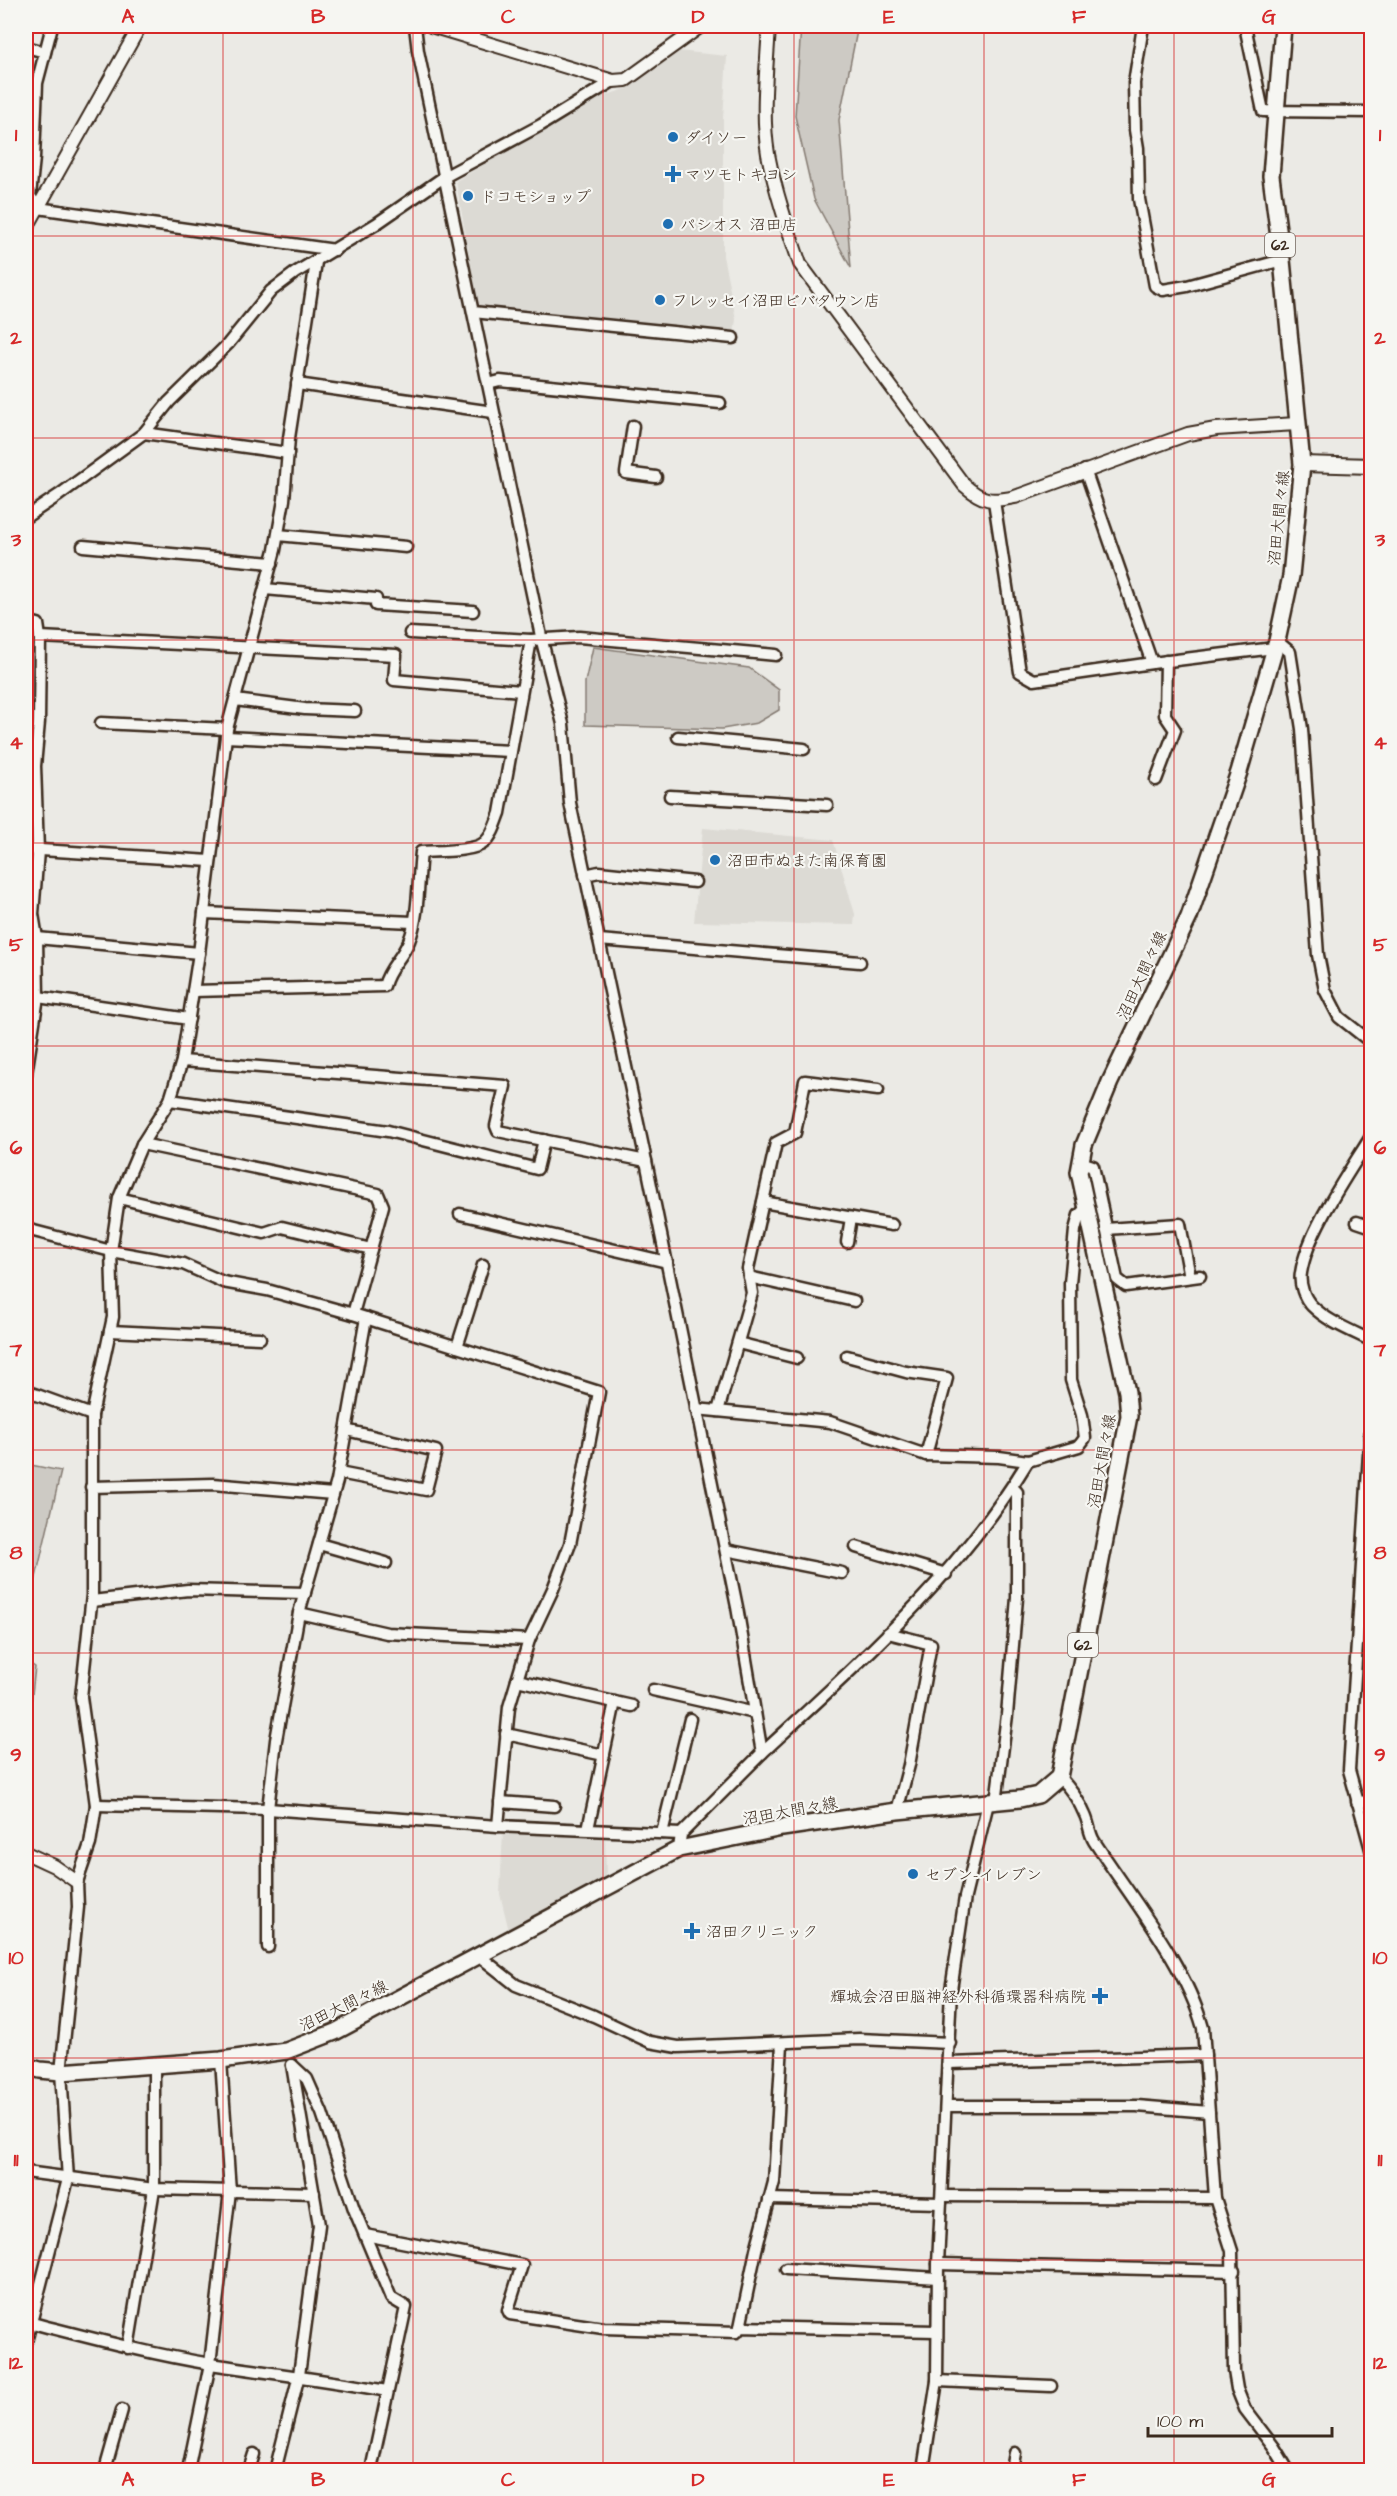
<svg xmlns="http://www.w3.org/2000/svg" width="1397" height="2496" viewBox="0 0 1397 2496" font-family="'Architects Daughter','Klee One',sans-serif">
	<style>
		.built { fill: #dcdad4 }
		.green { fill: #cdcac4; stroke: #847a71; stroke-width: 1.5 }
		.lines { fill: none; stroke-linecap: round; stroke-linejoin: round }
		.minor-casing { stroke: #3b2a1e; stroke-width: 15 }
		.tertiary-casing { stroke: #3b2a1e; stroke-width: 16 }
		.secondary-casing { stroke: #3b2a1e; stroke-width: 18 }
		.primary-casing { stroke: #3b2a1e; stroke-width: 20 }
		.minor { stroke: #f6f6f2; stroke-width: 10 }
		.tertiary { stroke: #f6f6f2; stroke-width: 12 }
		.secondary { stroke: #f6f6f2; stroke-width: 14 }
		.primary { stroke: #f6f6f2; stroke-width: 15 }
		.grid { fill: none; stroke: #d62828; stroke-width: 1.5; stroke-opacity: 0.55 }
		.poi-dot { fill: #1f6fb2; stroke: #f6f6f2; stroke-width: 2 }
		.labels { text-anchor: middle; stroke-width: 4.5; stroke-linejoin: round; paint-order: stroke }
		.shield { fill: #f6f6f2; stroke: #73675e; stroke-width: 1.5 }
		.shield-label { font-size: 15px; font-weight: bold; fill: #3b2a1e }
		.poi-label { font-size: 16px; fill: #3b2a1e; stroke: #f6f6f2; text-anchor: start }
		.street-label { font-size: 16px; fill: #3b2a1e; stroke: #f6f6f2 }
		.neatline { fill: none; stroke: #d62828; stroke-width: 2 }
		.grid-label { font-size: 20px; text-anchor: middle; font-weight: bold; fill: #d62828 }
	</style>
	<rect width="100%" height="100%" fill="#ebeae5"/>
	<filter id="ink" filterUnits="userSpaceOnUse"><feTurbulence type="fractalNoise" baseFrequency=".0167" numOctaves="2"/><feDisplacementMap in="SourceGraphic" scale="12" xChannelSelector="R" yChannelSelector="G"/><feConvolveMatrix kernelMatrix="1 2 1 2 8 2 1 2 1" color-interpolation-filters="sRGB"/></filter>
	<g filter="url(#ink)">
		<!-- built -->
		<g class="built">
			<polygon points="678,51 727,56 723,118 723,256 736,319 734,333 484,308 478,305 456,181 598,98 628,88"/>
			<polygon points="703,828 833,840 855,914 854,925 694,922"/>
			<polygon points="26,942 34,945 34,1001 26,1019"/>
			<polygon points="503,1830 605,1834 606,1879 509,1931 500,1894"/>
		</g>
		<!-- green -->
		<g class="green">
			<polygon points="801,26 858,26 839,120 851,268 814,199 795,116"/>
			<polygon points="593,647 749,668 779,690 779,710 757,723 722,729 585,725 585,682"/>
			<polygon points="26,1464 61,1471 26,1620"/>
			<polygon points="26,1661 35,1667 31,1703 26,1714"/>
		</g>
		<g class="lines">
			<!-- minor casing -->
			<g class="minor-casing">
				<g id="minor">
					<polyline points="52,26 37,83 34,158 30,196 38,208 335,250"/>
					<polyline points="415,26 418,51 542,641 563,724 570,803 646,1161 737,1607 762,1753 681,1834 679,1849"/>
					<polyline points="1143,26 1134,83 1135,130 1138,148 1139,199 1155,286 1163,290 1187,286 1282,260"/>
					<polyline points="1245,26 1263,111 1372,112"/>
					<polyline points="26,47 45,52"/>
					<polyline points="473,312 733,338"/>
					<polyline points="297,384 493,412"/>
					<polyline points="488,384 500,381 720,403"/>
					<polyline points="633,426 626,473 656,477"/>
					<polyline points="144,433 288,453"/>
					<polyline points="1085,470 1152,663 1274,648"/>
					<polyline points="994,501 1020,672 1034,680 1152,663"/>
					<polyline points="26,517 59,495 144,433 169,402 228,344 271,291 295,273 376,224 444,177 541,125 613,81"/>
					<polyline points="278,535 406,547"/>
					<polyline points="83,546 272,563"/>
					<polyline points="265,589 376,599 376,605 473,611"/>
					<polyline points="26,621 38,624 40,637 39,722 35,766 38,851 33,914 37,938 38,997 26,1074"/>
					<polyline points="410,633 531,640"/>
					<polyline points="40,637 396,655 394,680 521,691"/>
					<polyline points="1277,641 1290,652 1302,729 1318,955 1325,990 1339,1017 1372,1043"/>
					<polyline points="235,700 305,709 355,711"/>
					<polyline points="101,723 227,729"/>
					<polyline points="226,737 511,751"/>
					<polyline points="678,737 804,749"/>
					<polyline points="1156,780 1175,730 1165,715 1166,661"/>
					<polyline points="670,796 827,805"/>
					<polyline points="26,849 210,861"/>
					<polyline points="585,875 599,872 695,882"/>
					<polyline points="204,913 413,922"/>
					<polyline points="37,938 199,953"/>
					<polyline points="599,940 860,962"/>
					<path d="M 193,991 L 384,986 C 389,967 401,960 409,941 C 419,918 418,878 421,852 C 436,851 475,852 485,842 C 493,835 496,823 500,813 L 531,640 L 579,637 L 776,655"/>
					<polyline points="38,997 189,1019"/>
					<polyline points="182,1061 505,1086 496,1126 498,1131 646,1161"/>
					<polyline points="170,1100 388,1131 537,1169 544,1140"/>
					<path d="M 1372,1135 C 1350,1171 1307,1232 1301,1273 C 1299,1284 1304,1298 1312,1306 C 1328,1322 1352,1331 1372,1341"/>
					<polyline points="142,1144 378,1194 383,1206 353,1314"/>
					<polyline points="1081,1162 1093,1166 1117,1279 1126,1286 1200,1276"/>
					<polyline points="119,1198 264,1233 282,1227 371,1249"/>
					<polyline points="763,1202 892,1225"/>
					<polyline points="460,1214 667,1262"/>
					<polyline points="1357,1222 1372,1227"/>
					<polyline points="26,1229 111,1251 183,1264 223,1282 267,1290 353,1314 599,1392 570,1544 553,1589 529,1640 509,1707 498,1826"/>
					<polyline points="1106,1229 1180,1224 1190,1277"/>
					<polyline points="847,1242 851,1218"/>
					<polyline points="749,1277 854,1301"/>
					<polyline points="110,1331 260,1338"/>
					<polyline points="738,1343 797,1358"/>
					<polyline points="457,1347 483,1265"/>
					<polyline points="847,1356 906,1372 947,1378 926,1455"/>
					<polyline points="26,1391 92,1415"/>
					<polyline points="1372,1406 1349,1770 1372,1853"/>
					<polyline points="696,1409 830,1422 926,1455 999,1457 1028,1461"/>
					<polyline points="718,1411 752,1293 748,1269 776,1143 795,1133 805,1081 878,1090"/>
					<polyline points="339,1473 426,1490 436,1451 346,1430"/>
					<polyline points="91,1487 213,1484 333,1494"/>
					<polyline points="319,1544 386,1563"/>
					<polyline points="856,1547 946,1574"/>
					<polyline points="726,1550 842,1573"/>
					<polyline points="92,1601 188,1590 305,1593"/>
					<polyline points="299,1613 387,1633 529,1640"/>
					<polyline points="888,1633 931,1644 909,1765 897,1811"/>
					<polyline points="517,1680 632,1706"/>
					<polyline points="653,1690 755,1713"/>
					<polyline points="506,1734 604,1755"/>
					<path d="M 762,1753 C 859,1663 959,1575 1028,1461 L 1079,1446 L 1085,1438 L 1082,1415 L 1071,1380 L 1070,1283 L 1075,1230 L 1079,1215 L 1087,1207"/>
					<path d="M 1059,1777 C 1070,1788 1079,1800 1085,1815 C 1089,1823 1089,1833 1094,1841 C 1131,1898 1185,1963 1203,2028 L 1215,2198 L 1232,2251 L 1234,2371 L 1237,2389 L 1245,2409 L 1274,2447 L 1288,2470"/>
					<polyline points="500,1802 554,1806"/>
					<polyline points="996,1802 1007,1715 1017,1598 1017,1492 1012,1487"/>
					<polyline points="1357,1802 1372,1801"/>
					<polyline points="96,1805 268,1809 498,1826 681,1834"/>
					<polyline points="588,1829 615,1702"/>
					<polyline points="662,1833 690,1719"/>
					<polyline points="268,1947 268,1809 276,1740 299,1613 337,1481 366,1318"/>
					<polyline points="478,1955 516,1985 594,2016 650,2042 678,2047 859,2039 950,2043"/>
					<polyline points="949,2063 1205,2055"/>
					<polyline points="292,2065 307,2079 322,2113 354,2209 391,2298 406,2307 371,2470"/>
					<polyline points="947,2106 1137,2106 1209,2112"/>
					<polyline points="26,2172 154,2189 314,2193"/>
					<polyline points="942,2196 1215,2198"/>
					<polyline points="769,2199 941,2203"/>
					<polyline points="365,2235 522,2265 508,2310 510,2314 603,2328 737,2332 740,2327 936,2331"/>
					<polyline points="938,2264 1234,2271"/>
					<polyline points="786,2269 938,2278"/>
					<path d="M 32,2323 C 91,2338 150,2354 211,2364 C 270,2373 328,2380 387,2391"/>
					<polyline points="740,2327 756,2250 774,2182 782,2044"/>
					<polyline points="26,2342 68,2179 61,2072 78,1907 77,1882 90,1844 96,1805 81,1697 92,1595 92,1415 113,1317 111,1251 119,1198 142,1144 170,1100 182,1061 199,953 227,729 275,550 284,500 289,438 316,262"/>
					<polyline points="128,2348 154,2189 154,2065"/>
					<polyline points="937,2381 1051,2386"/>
					<polyline points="277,2463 299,2375 319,2225 292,2065"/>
					<polyline points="105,2470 122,2410"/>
					<polyline points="188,2470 210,2364 230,2191 221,2060"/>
					<polyline points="249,2470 254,2454"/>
					<polyline points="923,2470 937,2381 938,2264 951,1990 965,1897 988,1803"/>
					<polyline points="1012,2470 1015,2453"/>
				</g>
			</g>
			<!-- tertiary casing -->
			<g class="tertiary-casing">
				<g id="tertiary">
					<polyline points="431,26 613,81 626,80 701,26"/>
					<path d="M 769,26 C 767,67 761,112 768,154 C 775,191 788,229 800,264 L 964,485 C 983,502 991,502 1015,497 L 1188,434 L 1216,429 L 1297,424"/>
					<polyline points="26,229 140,26"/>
					<polyline points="26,1853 54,1866 77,1882"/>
				</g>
			</g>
			<!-- secondary casing -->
			<g class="secondary-casing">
				<polyline id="secondary" points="1302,464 1372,466"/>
			</g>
			<!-- primary casing -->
			<g class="primary-casing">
				<polyline id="primary" points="26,2066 40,2070 61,2072 221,2060 286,2051 335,2032 679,1849 782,1828 897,1811 1020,1799 1038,1795 1059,1777 1129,1416 1127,1392 1079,1172 1084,1145 1110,1082 1189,917 1239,772 1277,641 1291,576 1302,464 1282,260 1271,176 1283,26"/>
			</g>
			<!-- minor -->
			<use href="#minor" class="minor"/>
			<!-- tertiary -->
			<use href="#tertiary" class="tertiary"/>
			<!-- secondary -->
			<use href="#secondary" class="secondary"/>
			<!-- primary -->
			<use href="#primary" class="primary"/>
		</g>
	</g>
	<!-- grid -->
	<path class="grid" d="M 223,26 L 223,2470M 413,26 L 413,2470M 603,26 L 603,2470M 794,26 L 794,2470M 984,26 L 984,2470M 1174,26 L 1174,2470M 26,236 L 1372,236M 26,438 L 1372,438M 26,640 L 1372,640M 26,843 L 1372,843M 26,1046 L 1372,1046M 26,1248 L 1372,1248M 26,1450 L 1372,1450M 26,1653 L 1372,1653M 26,1856 L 1372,1856M 26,2058 L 1372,2058M 26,2260 L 1372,2260"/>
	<!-- markers -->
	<g class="poi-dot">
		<circle cx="673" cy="137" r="6"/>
		<path d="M670 165h6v6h6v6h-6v6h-6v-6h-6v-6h6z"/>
		<circle cx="468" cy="196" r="6"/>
		<circle cx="668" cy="224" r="6"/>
		<circle cx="660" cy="300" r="6"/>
		<circle cx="715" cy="860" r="6"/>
		<circle cx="913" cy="1874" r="6"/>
		<path d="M689 1922h6v6h6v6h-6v6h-6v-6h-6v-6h6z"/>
		<path d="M1097 1987h6v6h6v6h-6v6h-6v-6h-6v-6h6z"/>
	</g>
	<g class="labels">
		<!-- shield labels -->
		<g class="shield">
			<rect x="1265" y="233" width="30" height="24" rx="4.5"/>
			<rect x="1068" y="1633" width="30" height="24" rx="4.5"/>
		</g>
		<g class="shield-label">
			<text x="1280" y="250">62</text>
			<text x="1083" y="1650">62</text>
		</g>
		<!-- poi labels -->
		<g class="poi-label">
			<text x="685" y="143">ダイソー</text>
			<text x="685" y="180">マツモトキヨシ</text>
			<text x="480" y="202">ドコモショップ</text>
			<text x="680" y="230">パシオス 沼田店</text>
			<text x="672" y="306">フレッセイ沼田ビバタウン店</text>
			<text x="727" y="866">沼田市ぬまた南保育園</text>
			<text x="925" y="1880">セブン-イレブン</text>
			<text x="706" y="1937">沼田クリニック</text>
			<text x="1086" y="2002" text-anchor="end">輝城会沼田脳神経外科循環器科病院</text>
		</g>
		<!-- street labels -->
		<g class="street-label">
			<text transform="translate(1278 518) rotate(-84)" y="6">沼田大間々線</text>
			<text transform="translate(1141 975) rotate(-65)" y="6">沼田大間々線</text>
			<text transform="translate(1101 1461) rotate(-80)" y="6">沼田大間々線</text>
			<text transform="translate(790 1810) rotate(-10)" y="6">沼田大間々線</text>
			<text transform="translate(343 2005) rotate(-26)" y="6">沼田大間々線</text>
		</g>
	</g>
	<!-- margin -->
	<rect width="1397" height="2496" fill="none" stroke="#f6f6f2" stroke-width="66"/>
	<!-- scale -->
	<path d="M1148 2427v9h184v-9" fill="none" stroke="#3b2a1e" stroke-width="3"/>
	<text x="1157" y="2427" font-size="18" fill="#3b2a1e" stroke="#f6f6f2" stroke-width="4.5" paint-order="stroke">100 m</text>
	<rect x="33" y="33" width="1331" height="2430" class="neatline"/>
	<g class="grid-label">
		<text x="128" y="23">A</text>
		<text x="318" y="23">B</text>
		<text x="508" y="23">C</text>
		<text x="698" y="23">D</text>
		<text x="889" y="23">E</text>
		<text x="1079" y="23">F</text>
		<text x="1269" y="23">G</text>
		<text x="16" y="141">1</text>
		<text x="1380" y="141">1</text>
		<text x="16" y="344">2</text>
		<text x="1380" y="344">2</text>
		<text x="16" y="546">3</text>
		<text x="1380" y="546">3</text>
		<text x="16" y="749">4</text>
		<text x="1380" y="749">4</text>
		<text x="16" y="951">5</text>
		<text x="1380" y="951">5</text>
		<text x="16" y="1154">6</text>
		<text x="1380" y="1154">6</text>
		<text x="16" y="1356">7</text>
		<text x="1380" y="1356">7</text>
		<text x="16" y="1559">8</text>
		<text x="1380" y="1559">8</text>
		<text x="16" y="1761">9</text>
		<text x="1380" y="1761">9</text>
		<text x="16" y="1964">10</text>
		<text x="1380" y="1964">10</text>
		<text x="16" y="2166">11</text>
		<text x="1380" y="2166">11</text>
		<text x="16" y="2369">12</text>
		<text x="1380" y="2369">12</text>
		<text x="128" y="2486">A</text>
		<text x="318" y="2486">B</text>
		<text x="508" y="2486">C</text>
		<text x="698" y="2486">D</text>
		<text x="889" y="2486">E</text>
		<text x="1079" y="2486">F</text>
		<text x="1269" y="2486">G</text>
	</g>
</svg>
